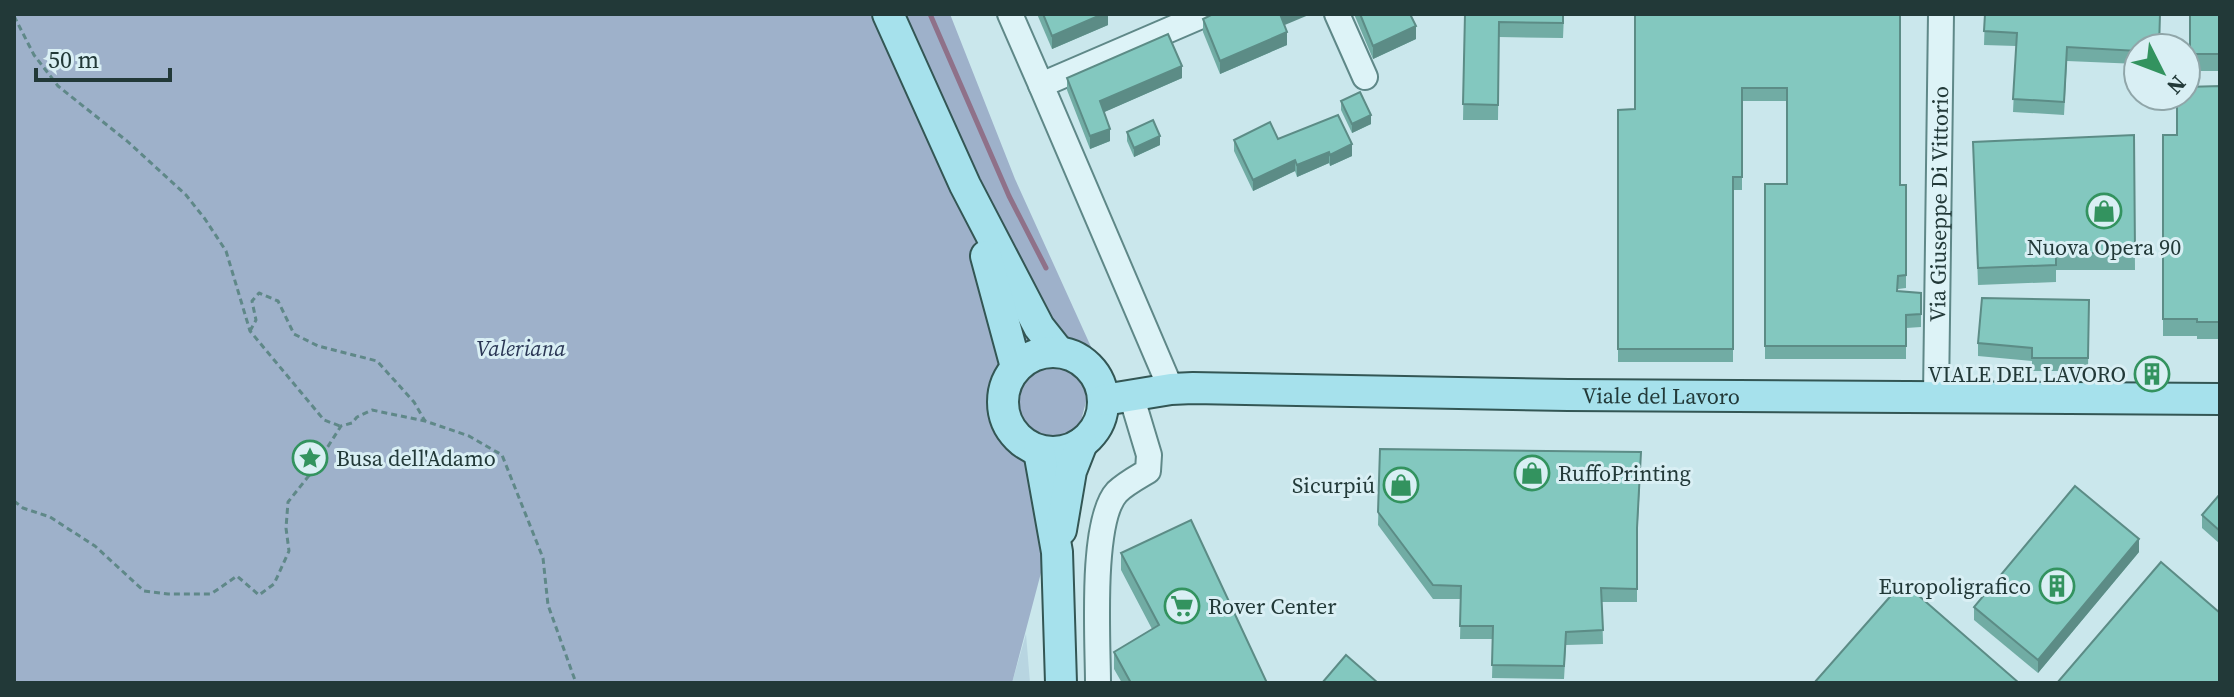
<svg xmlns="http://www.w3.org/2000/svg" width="2234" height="697" viewBox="0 0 2234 697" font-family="'Source Serif 4',serif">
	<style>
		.farmland { fill: #b8d5e1 }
		.green { fill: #9eb1ca }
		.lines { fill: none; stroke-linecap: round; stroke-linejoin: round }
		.stream { stroke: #8f7189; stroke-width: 5 }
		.minor-casing { stroke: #5f8888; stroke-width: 28 }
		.major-casing { stroke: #335654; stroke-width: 34 }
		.path { stroke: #5f8888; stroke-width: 3; stroke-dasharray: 6 4; stroke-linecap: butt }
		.minor { stroke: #ddf3f7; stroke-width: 24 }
		.major { stroke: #a6e1ec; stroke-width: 30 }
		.wall { fill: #71aca4 }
		.shaded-wall { fill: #5c8c86 }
		.building { fill: #83c8bf; stroke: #5c8c86; stroke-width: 2 }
		.labels { text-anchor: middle; stroke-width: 6; stroke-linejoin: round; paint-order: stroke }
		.street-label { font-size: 22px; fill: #223938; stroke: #d9eff4 }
		.poi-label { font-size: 22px; fill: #223938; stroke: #d9eff4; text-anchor: end }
		.park-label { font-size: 22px; font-style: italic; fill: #2a3654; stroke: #d9eff4 }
	</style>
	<rect width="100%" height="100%" fill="#cae7ec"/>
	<!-- farmland -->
	<polygon class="farmland" points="1026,634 1030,683 1012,683"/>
	<!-- green -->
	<polygon class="green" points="14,14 950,14 1015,179 1097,360 1012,683 14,683"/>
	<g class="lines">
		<!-- stream -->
		<polyline class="stream" points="930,14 1009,196 1046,268"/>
		<!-- minor casing -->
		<g class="minor-casing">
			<g id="minor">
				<polyline points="1010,14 1041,85"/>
				<polyline points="1337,14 1365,77"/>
				<polyline points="1171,389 1041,85 1206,14"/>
				<path id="s1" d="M 1936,396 L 1941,14"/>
				<path d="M 1098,683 C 1098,642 1090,521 1117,492 C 1125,484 1138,477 1148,471 L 1149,455 L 1131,395"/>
			</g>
		</g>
		<!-- major casing -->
		<g class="major-casing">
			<g id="major">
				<polyline points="888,14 965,185 1039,327 1058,351"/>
				<polyline points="986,256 1016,367"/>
				<circle cx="1053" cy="402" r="50"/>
				<path id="s2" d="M 1104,400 L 1171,389 L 1193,388 L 1568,395 L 2220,399"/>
				<polyline points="1039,451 1057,552 1061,683"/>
				<polyline points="1061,530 1071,471 1082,443"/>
			</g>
		</g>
		<!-- path -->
		<g class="path">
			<polyline points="14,16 34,55 58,86 127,141 186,195 205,219 226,251 250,331 324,420 340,426"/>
			<polyline points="250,331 256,320 252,301 259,293 278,301 294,334 318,346 377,361 414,402 425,421"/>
			<polyline points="14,501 23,508 50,517 95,546 144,591 168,594 211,594 237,576 259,595 274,584 289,551 286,528 288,502 311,473 341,426 352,423 357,417 372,410 425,421 469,436 502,455 543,558 548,605 576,683"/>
		</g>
		<!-- minor -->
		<use href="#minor" class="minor"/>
		<!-- major -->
		<use href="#major" class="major"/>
	</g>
	<!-- wall -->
	<g class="wall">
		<polygon points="1037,14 1108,14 1108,25 1052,49"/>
		<polygon points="1354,14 1410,14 1416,39 1373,59"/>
		<polygon points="1465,14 1564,14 1563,38 1499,37 1498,120 1463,120"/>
		<polygon points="1900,14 1900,185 1906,185 1906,288 1898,289 1898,291 1921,293 1921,327 1906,328 1906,359 1765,359 1765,184 1787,184 1787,101 1742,101 1742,190 1733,190 1733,362 1618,362 1618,110 1635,109"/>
		<polygon points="1985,14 2138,48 2138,64 2067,61 2064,115 2013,112 2016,46 1984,45"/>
		<rect x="2190" y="14" width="30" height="57"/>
		<polygon points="1203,19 1284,25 1287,45 1220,74 1203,32"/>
		<polygon points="1067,78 1182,78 1104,112 1110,141 1090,149 1067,90"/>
		<polygon points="2220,86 2220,339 2197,339 2197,336 2163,336 2163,135 2177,135"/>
		<polygon points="1341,101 1371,124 1352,133 1341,110"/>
		<polygon points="1127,132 1160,145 1134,157 1127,141"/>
		<polygon points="2134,135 2135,270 2056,270 2056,282 1978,285 1973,142"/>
		<polygon points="1278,139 1352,156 1330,166 1329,163 1297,177 1295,171 1253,191 1234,151 1234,140"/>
		<polygon points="2089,300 2088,371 2032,371 2032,361 1978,356 1978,343"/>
		<polygon points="1380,449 1641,465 1637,540 1637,602 1602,602 1603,644 1566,645 1564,679 1492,678 1493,639 1460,639 1461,599 1433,599 1378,525"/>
		<polygon points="2220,494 2220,544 2202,528 2202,515"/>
		<polygon points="2139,552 2038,673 1974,620 1974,607"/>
		<polygon points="1121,553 1267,683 1122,683 1114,669 1114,652 1152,629 1121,570"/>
	</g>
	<!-- shaded-wall -->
	<g class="shaded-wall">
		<polygon points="1103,14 1108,14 1108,25 1052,49 1052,36"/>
		<polygon points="1280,14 1311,14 1280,27"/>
		<polygon points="1416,26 1416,39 1373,59 1373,46"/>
		<polygon points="1287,32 1287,45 1220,74 1220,61"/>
		<polygon points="1182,66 1182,78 1100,114 1100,101"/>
		<polygon points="1371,115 1371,124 1352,133 1352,124"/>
		<polygon points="1110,129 1110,141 1090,149 1090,136"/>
		<polygon points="1160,136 1160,145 1134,157 1134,148"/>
		<polygon points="1352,144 1352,156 1330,166 1330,155"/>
		<polygon points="1329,152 1329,163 1297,177 1297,165"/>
		<polygon points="1295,160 1295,171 1253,191 1253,180"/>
		<polygon points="2139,539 2139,552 2038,673 2038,660"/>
	</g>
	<!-- building -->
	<g class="building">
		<polygon points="1043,14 1103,14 1052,36"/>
		<polygon points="1213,14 1280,14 1287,32 1220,61 1203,19"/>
		<polygon points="1360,14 1410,14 1416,26 1373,46"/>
		<polygon points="1465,14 1563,14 1563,23 1499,22 1498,105 1463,104"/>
		<polygon points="1635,14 1900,14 1900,185 1906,185 1906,275 1898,276 1897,291 1921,293 1921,314 1906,315 1906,346 1765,346 1765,184 1787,184 1787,88 1742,88 1742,177 1733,177 1733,349 1618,349 1618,110 1635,109"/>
		<polygon points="1985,14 2160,14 2159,48 2138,48 2138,51 2067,47 2064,102 2013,99 2017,33 1984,31"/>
		<rect x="2190" y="14" width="30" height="40"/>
		<polygon points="1168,34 1182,66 1100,101 1110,129 1090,136 1067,78"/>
		<polygon points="2220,86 2220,322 2197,322 2197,319 2163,319 2163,135 2177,135 2177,96 2186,96 2186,87"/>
		<polygon points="1360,92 1371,115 1352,124 1341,101"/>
		<polygon points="1338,115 1352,144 1330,155 1329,152 1297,165 1295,160 1253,180 1234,140 1270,122 1278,139"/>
		<polygon points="1153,120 1160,136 1134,148 1127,132"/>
		<polygon points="2134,135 2135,253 2056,253 2056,265 1978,268 1973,142"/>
		<polygon points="1982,298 2089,300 2088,358 2032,358 2032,348 1978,343"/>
		<polygon points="1380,449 1641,452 1637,528 1637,589 1601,588 1603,630 1566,632 1564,666 1492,665 1493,626 1460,626 1461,586 1433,585 1378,512"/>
		<polygon points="2075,486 2139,539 2038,660 1974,607"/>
		<polygon points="2220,494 2220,531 2202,515"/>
		<polygon points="1191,520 1267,683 1131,683 1114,652 1159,625 1121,553"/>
		<polygon points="2161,562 2220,613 2220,683 2057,683"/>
		<polygon points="1903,582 2019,683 1814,683"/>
		<polygon points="1346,655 1378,683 1322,683"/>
	</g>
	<!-- icons -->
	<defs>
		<g id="shop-ring" transform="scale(1.8)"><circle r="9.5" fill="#d9eff4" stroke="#33935f" stroke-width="1.5"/><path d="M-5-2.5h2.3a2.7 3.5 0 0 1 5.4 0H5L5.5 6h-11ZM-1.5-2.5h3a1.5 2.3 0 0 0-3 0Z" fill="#33935f"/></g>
		<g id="building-ring" transform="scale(1.8)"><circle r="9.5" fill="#d9eff4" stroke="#33935f" stroke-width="1.5"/><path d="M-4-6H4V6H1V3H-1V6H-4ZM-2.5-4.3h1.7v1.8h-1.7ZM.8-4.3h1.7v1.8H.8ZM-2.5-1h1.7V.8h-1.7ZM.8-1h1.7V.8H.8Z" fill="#33935f"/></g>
		<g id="sight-ring" transform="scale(1.8)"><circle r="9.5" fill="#d9eff4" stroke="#33935f" stroke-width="1.5"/><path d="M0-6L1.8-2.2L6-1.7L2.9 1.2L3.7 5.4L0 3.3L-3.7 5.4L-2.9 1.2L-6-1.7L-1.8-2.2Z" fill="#33935f"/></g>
		<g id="supermarket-ring" transform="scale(1.8)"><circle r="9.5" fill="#d9eff4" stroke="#33935f" stroke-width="1.5"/><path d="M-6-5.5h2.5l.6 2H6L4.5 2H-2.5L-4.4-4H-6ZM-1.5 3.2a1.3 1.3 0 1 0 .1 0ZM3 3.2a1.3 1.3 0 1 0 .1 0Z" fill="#33935f"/></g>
	</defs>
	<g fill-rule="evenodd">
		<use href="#shop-ring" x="2104" y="211"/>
		<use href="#building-ring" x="2152" y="374"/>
		<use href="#sight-ring" x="310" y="458"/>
		<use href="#shop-ring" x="1532" y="473"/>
		<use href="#shop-ring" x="1401" y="485"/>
		<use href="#building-ring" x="2057" y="586"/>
		<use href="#supermarket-ring" x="1182" y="606"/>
	</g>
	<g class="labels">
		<!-- street labels -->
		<g class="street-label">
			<text dy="8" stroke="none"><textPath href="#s1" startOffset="192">Via Giuseppe Di Vittorio</textPath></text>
			<text dy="8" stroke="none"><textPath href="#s2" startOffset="558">Viale del Lavoro</textPath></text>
		</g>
		<!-- poi labels -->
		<g class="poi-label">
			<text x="2104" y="255" text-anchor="middle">Nuova Opera 90</text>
			<text x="2126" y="382">VIALE DEL LAVORO</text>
			<text x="336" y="466" text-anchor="start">Busa dell'Adamo</text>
			<text x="1558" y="481" text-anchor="start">RuffoPrinting</text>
			<text x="1375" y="493">Sicurpiú</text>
			<text x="2031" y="594">Europoligrafico</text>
			<text x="1208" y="614" text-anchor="start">Rover Center</text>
		</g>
		<!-- park labels -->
		<g class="park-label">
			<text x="521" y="356">Valeriana</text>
		</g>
	</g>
	<!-- border -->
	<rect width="2234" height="697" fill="none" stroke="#223938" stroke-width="32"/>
	<!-- north arrow -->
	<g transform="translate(2162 72) rotate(132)"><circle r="38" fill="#d9eff4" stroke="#90a6a9" stroke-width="2"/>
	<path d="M0-6L14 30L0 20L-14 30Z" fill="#33935f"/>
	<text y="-12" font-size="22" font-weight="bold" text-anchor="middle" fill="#223938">N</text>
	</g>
	<!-- scale -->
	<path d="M36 68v12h134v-12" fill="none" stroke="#223938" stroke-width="4"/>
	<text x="48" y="68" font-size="24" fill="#223938" stroke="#d9eff4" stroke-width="6" paint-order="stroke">50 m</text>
</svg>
